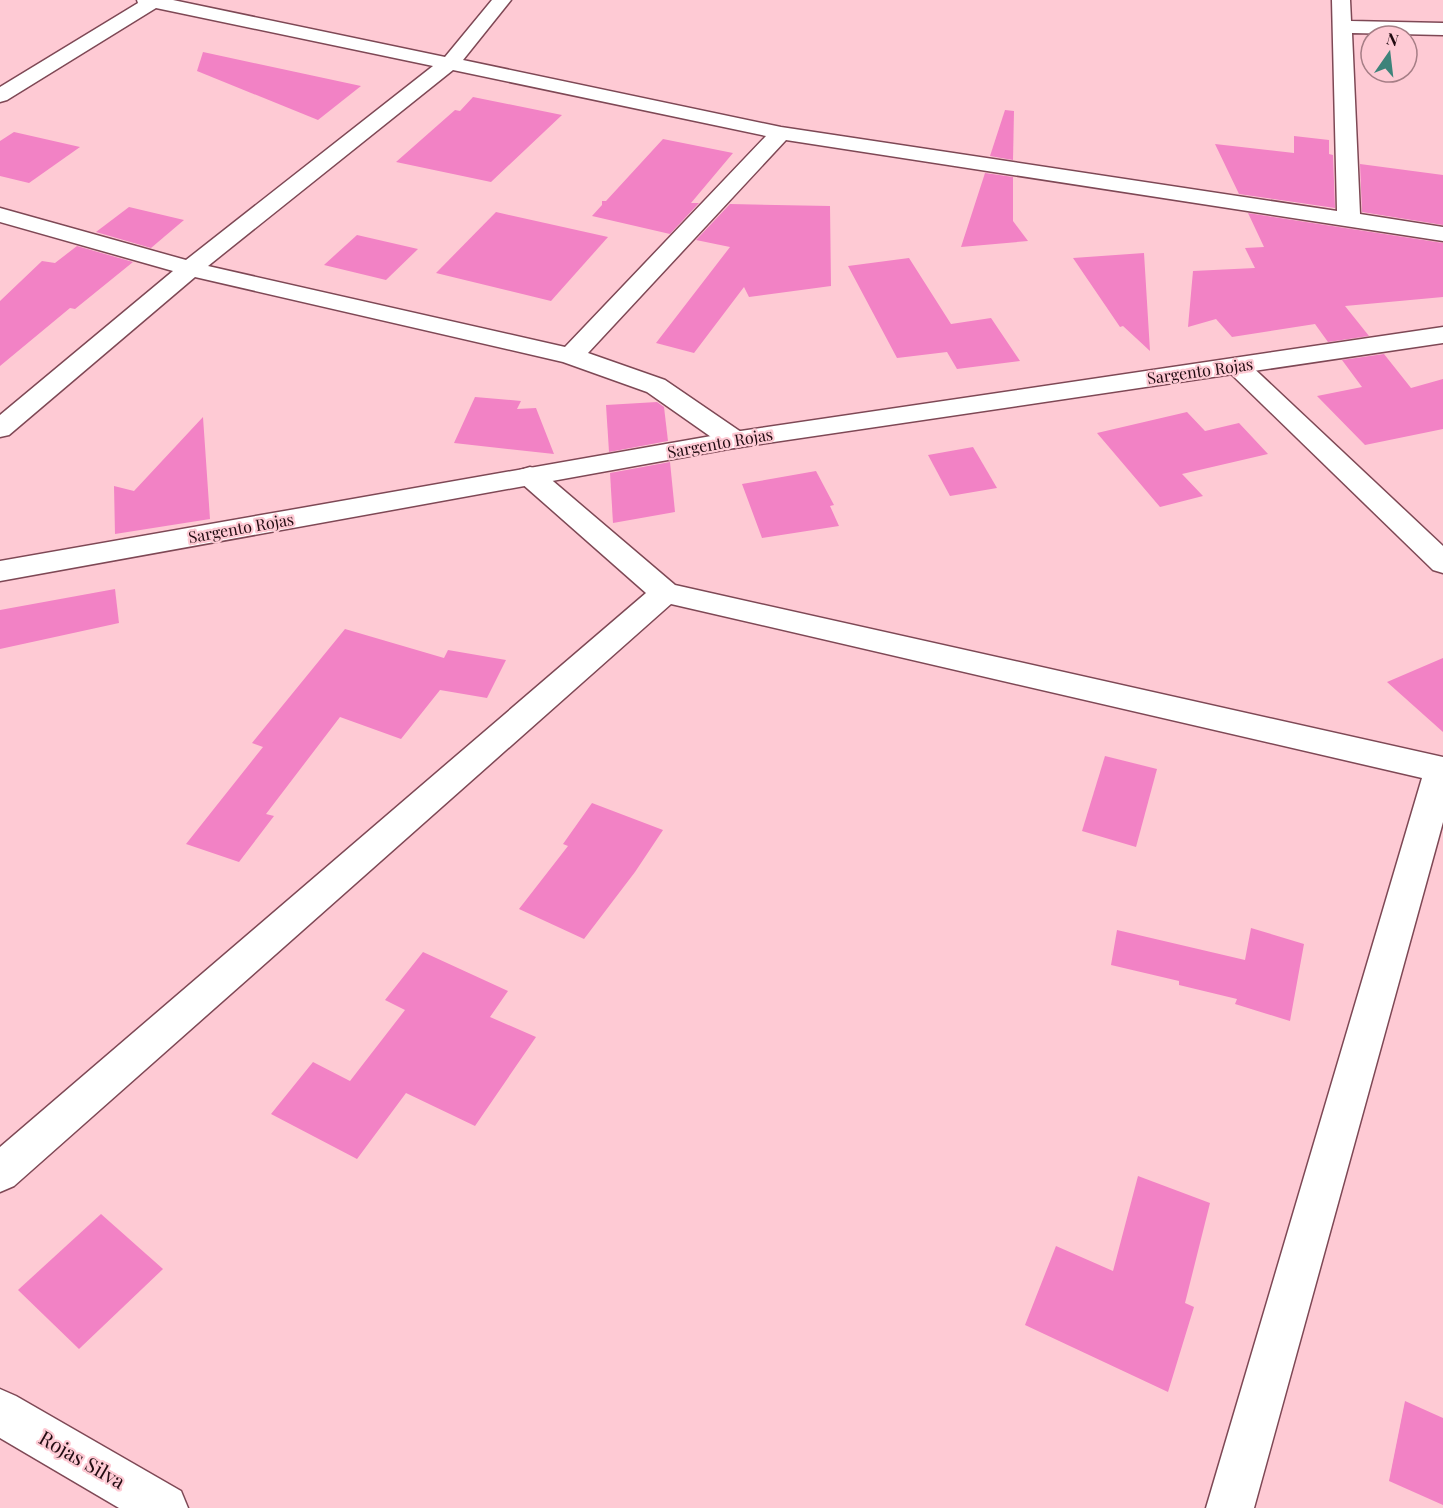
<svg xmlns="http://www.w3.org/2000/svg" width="1443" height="1508" viewBox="0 0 1443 1508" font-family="'Playfair Display',serif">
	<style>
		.building { fill: #f282c5 }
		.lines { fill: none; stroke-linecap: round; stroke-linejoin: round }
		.minor-casing { stroke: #7e4855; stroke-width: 3 }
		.tertiary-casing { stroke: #7e4855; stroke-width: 3 }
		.minor { fill: #fff; fill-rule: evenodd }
		.tertiary { fill: #fff; fill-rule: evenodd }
		.labels { text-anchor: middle; stroke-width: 4.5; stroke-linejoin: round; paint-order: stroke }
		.street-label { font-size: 16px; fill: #210b11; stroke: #fecad4 }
		.near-street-label { font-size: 20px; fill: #210b11; stroke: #fecad4 }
	</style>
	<rect width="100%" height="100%" fill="#fecad4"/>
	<!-- building -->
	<g class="building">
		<polygon points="203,52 361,86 318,120 197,71"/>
		<polygon points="473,97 562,115 491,182 396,162 455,110 460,111"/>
		<polygon points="1005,110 1014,111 1013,160 990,156"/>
		<polygon points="14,132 80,147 29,183 0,176 0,141"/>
		<polygon points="1294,136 1329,140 1329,154 1333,155 1335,208 1239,194 1215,144 1294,153"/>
		<polygon points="663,139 733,153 691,203 699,203 670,234 592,216 602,205 602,201 606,201"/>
		<polygon points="1360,164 1443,175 1443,225 1362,212"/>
		<polygon points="985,173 1013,177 1013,221 1028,241 961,247"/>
		<polygon points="730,204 830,206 831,286 749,297 744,287 694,353 656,343 730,247 696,240"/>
		<polygon points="129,207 184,220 151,248 96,232"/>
		<polygon points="496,212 608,237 551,301 436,273"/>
		<polygon points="1248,213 1443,243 1443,297 1345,306 1369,336 1328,342 1315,324 1232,337 1216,319 1188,327 1193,271 1255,268 1245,248 1264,247"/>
		<polygon points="357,235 418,249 386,280 324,265"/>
		<polygon points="77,246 133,262 75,309 70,308 0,366 0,301 42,261 55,263"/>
		<polygon points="1144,253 1150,351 1123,326 1120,327 1073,258"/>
		<polygon points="909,258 951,324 991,318 1020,361 957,369 947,352 897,358 848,266"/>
		<polygon points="1384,354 1411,388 1443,379 1443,429 1365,445 1317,396 1362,387 1342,360"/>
		<polygon points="475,397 521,401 517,409 536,408 554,454 454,443"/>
		<polygon points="657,402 664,407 668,441 609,452 606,405"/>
		<polygon points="1187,412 1205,431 1239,423 1268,454 1182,474 1203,496 1160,507 1097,433"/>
		<polygon points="203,417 210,519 115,534 114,486 134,491"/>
		<polygon points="973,447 997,488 950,496 928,455"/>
		<polygon points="670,462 675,512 613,523 610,473"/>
		<polygon points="816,471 834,505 830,506 839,526 762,538 742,484"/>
		<polygon points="115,589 119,623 0,649 0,610"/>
		<polygon points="345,629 444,658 448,650 506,660 487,698 440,690 401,739 340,717 266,814 274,816 239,862 186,844 263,747 252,743"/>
		<polygon points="1443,658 1443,732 1387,682"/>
		<polygon points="1105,756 1157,769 1136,847 1082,831"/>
		<polygon points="592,803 663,830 635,872 584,939 519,909 568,846 563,844"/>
		<polygon points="1251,928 1304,944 1290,1021 1235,1004 1237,999 1179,985 1179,981 1111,965 1117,930 1245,960"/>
		<polygon points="423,952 508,991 490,1017 536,1037 475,1126 406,1093 357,1159 271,1114 313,1062 350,1081 405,1010 385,1000"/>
		<polygon points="1138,1176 1210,1203 1185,1303 1194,1307 1168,1392 1025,1325 1056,1246 1113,1271"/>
		<polygon points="101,1214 163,1269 79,1349 18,1290"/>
		<polygon points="1405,1401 1443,1418 1443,1505 1389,1481"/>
	</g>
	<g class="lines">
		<!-- minor casing -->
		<g class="minor-casing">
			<g id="minor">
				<path d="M 137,0 L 173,0 L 445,57 L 492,0 L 511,0 L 463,60 L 781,127 L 1337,211 L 1332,0 L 1350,0 L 1351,21 L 1443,23 L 1443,35 L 1352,33 L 1360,214 L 1443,227 L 1443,241 L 786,140 L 588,353 L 665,380 L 744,434 L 748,440 L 744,446 L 734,448 L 724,446 L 647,392 L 563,362 L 195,277 L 9,435 L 0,437 L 0,415 L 173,271 L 0,222 L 0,208 L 186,260 L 433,66 L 156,8 L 7,100 L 0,102 L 0,87 L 138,3 ZM 453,70 L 766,136 L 565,347 L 208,266 Z"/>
				<polygon points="1237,358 1246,361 1443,546 1443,573 1433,570 1228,371 1224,366 1228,361"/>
				<polygon points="530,467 540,470 675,585 1443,757 1443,822 1254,1508 1206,1508 1422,778 671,604 14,1186 0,1192 0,1147 646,593 520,482 516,476 520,470"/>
				<polygon points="0,1389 16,1396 181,1491 188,1508 119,1508 0,1438"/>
			</g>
		</g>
		<!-- tertiary casing -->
		<g class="tertiary-casing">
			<polygon id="tertiary" points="1443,327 1443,343 734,448 0,581 0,561 734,432"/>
		</g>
		<!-- minor -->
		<use href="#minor" class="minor"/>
		<!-- tertiary -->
		<use href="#tertiary" class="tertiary"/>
	</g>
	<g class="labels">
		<!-- street labels -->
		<g class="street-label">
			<text transform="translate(1200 371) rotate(-8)" y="6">Sargento Rojas</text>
			<text transform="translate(720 443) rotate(-10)" y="6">Sargento Rojas</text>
			<text transform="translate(241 528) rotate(-10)" y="6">Sargento Rojas</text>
		</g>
		<!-- near-street labels -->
		<g class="near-street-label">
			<text transform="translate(82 1460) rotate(30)" y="7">Rojas Silva</text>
		</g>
	</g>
	<!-- north arrow -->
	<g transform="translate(1389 54) rotate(14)"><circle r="28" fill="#fecad4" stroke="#a67e86" stroke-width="1.5"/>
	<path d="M0-4.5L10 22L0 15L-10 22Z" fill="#3d837a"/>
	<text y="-9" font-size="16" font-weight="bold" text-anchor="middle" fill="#210b11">N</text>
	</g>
</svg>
